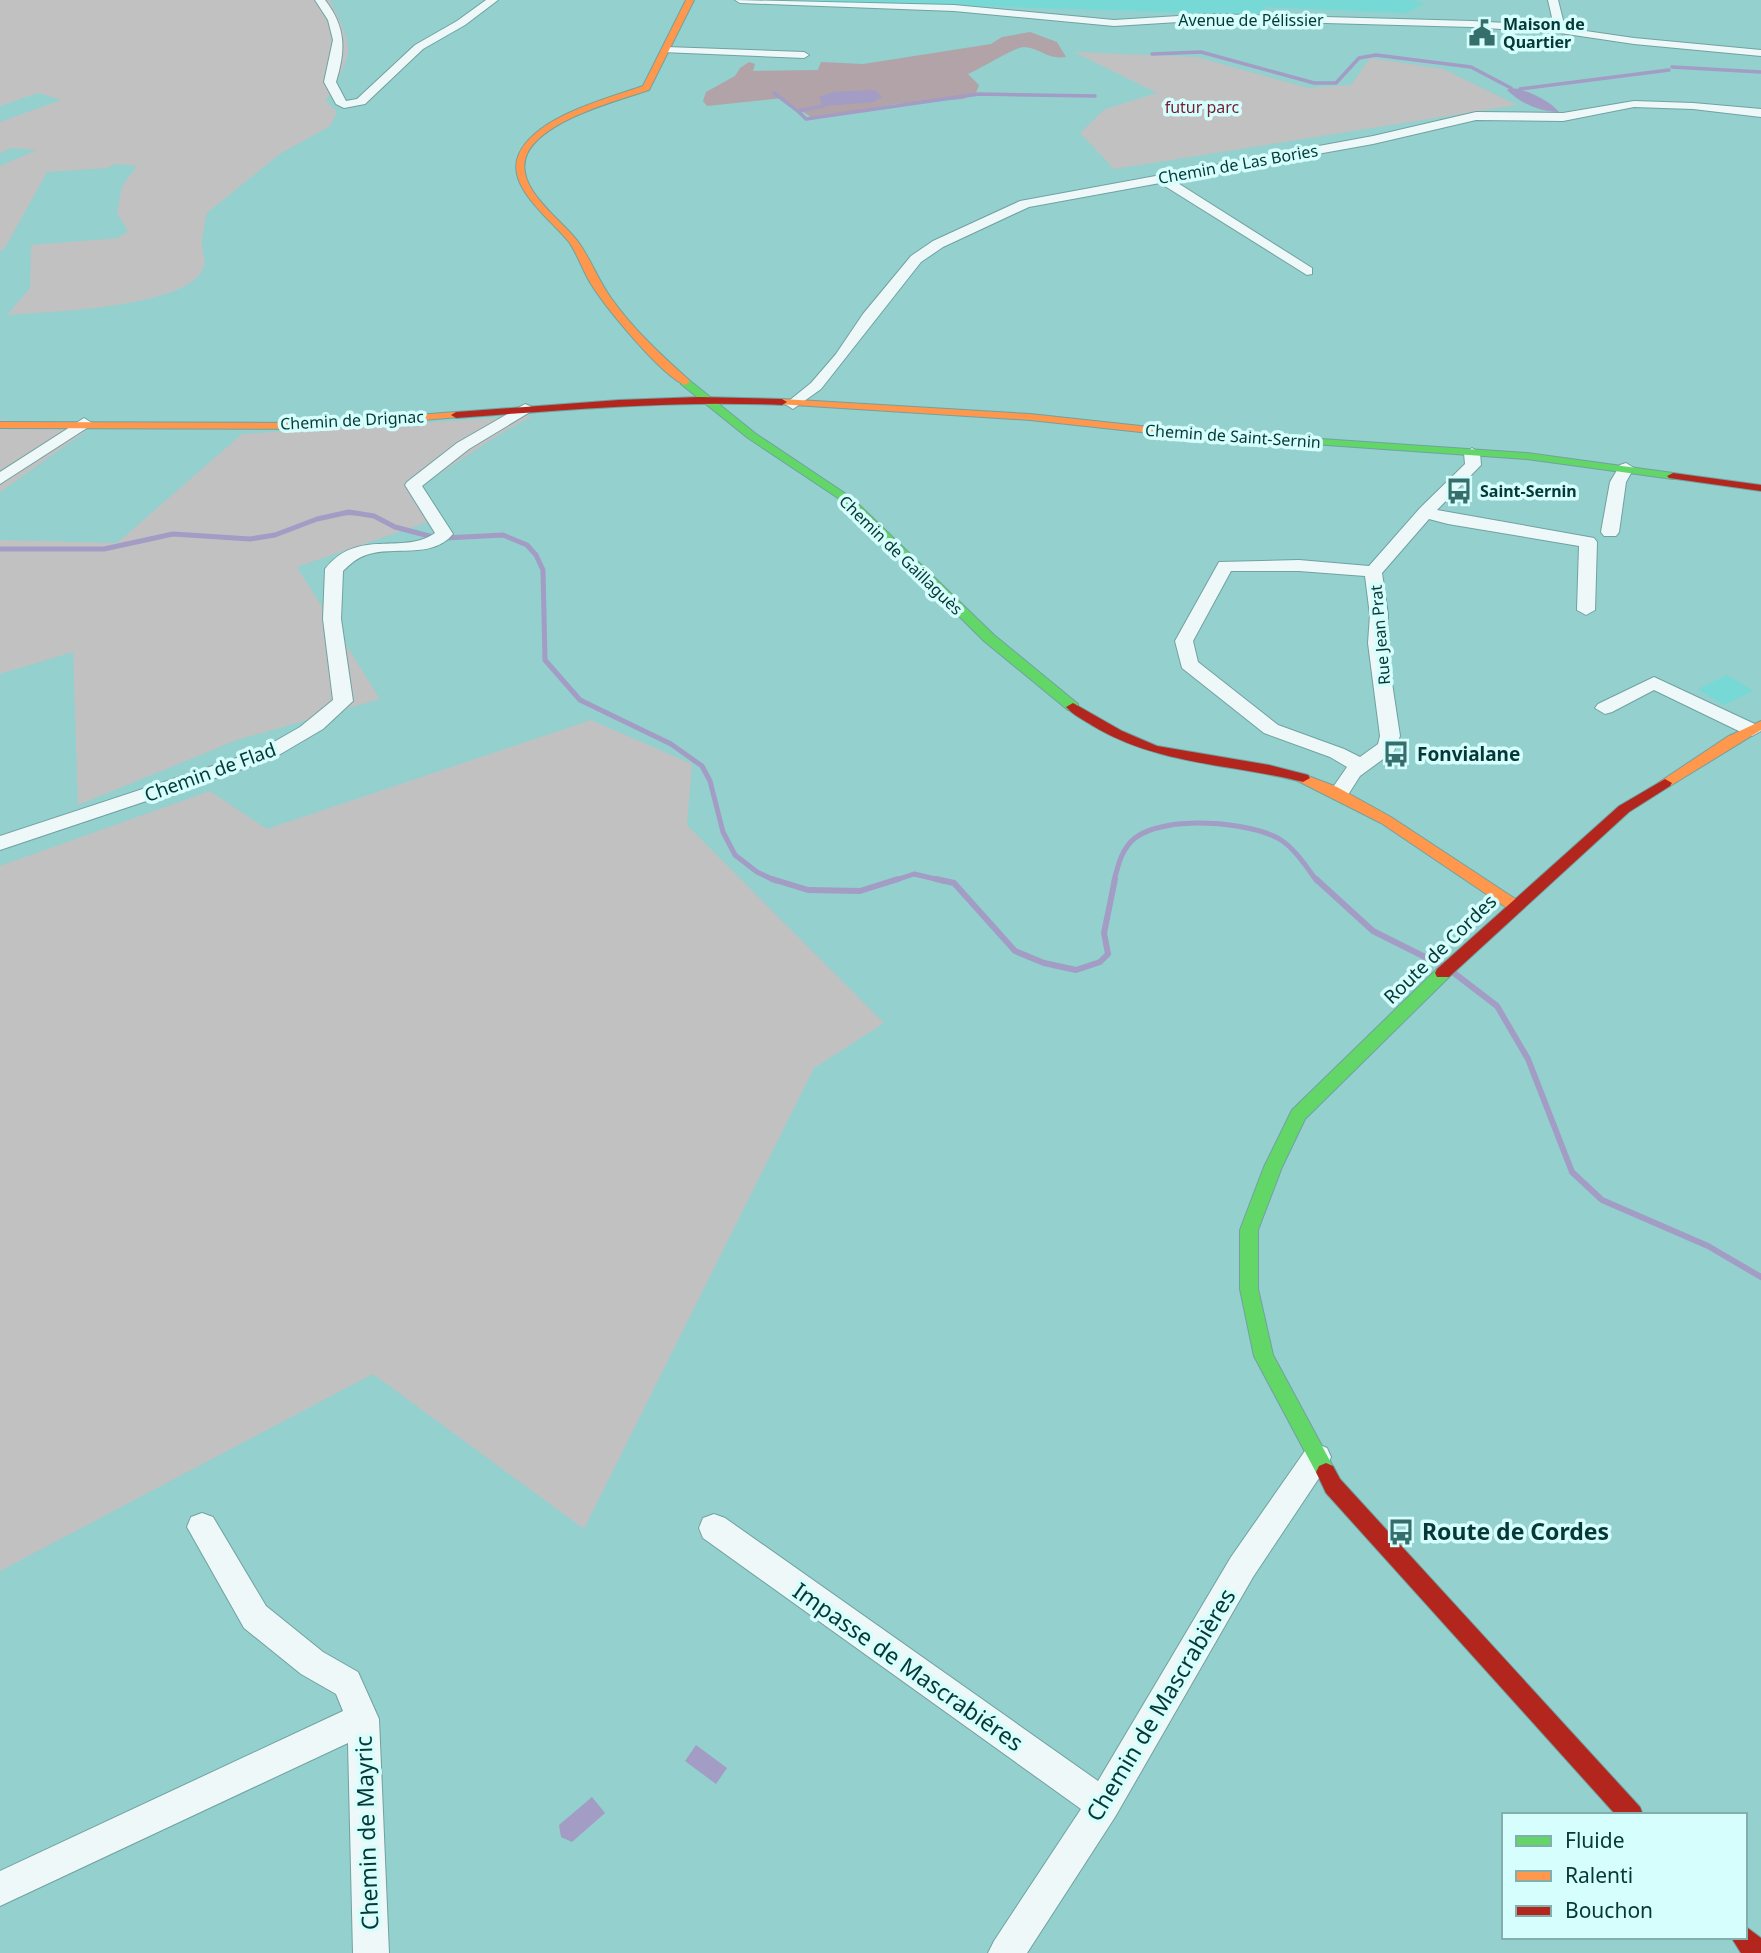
<svg xmlns="http://www.w3.org/2000/svg" width="1761" height="1953" viewBox="0 0 1761 1953" font-family="'Noto Sans',sans-serif">
	<style>
		.built { fill: #77d9d6 }
		.green { fill: #c1c1c2 }
		.forest { fill: #b1a3a8 }
		.water { fill: #a39cc4 }
		.lines { fill: none; stroke-linecap: round; stroke-linejoin: round }
		.stream-far3 { stroke: #a39cc4; stroke-width: 3.5 }
		.stream-far2 { stroke: #a39cc4; stroke-width: 4.5 }
		.stream-far1 { stroke: #a39cc4; stroke-width: 5 }
		.stream { stroke: #a39cc4; stroke-width: 6 }
		.street-casing { stroke: #70a2a1; stroke-width: 2 }
		.fast-casing { stroke: #70a2a1; stroke-width: 2 }
		.slow-casing { stroke: #70a2a1; stroke-width: 2 }
		.jam-casing { stroke: #70a2a1; stroke-width: 2 }
		.street { fill: #eff8f8; fill-rule: evenodd }
		.fast { fill: #63d668; fill-rule: evenodd }
		.slow { fill: #ff974d; fill-rule: evenodd }
		.jam { fill: #b3261e; fill-rule: evenodd }
		.labels { text-anchor: middle; stroke-width: 7; stroke-linejoin: round; paint-order: stroke }
		.far-street-label { font-size: 16px; fill: #043938; stroke: #d6fefc }
		.far-poi-label { font-size: 16px; font-weight: bold; fill: #043938; stroke: #d6fefc; text-anchor: start }
		.far-park-label { font-size: 16px; fill: #751d30; stroke: #d6fefc }
		.poi-label { font-size: 19px; font-weight: bold; fill: #043938; stroke: #d6fefc; text-anchor: start }
		.street-label { font-size: 19px; fill: #043938; stroke: #d6fefc }
		.near-poi-label { font-size: 23px; font-weight: bold; fill: #043938; stroke: #d6fefc; text-anchor: start }
		.near-street-label { font-size: 23px; fill: #043938; stroke: #d6fefc }
	</style>
	<rect width="100%" height="100%" fill="#93d0ce"/>
	<!-- built -->
	<g class="built">
		<polygon points="780,0 1410,0 1425,3 1406,13 1265,7 1265,15"/>
		<polygon points="1727,675 1753,691 1724,705 1698,689"/>
	</g>
	<!-- green -->
	<g class="green">
		<path d="M 0,0 L 330,0 C 355,51 354,51 326,101 L 337,112 L 330,126 L 280,154 L 207,213 C 205,223 202,234 202,245 C 202,251 206,260 204,266 C 194,308 44,312 7,315 L 30,288 L 31,245 L 118,238 L 128,231 L 117,213 L 122,186 L 137,166 L 115,164 L 108,168 L 47,172 L 5,248 L 0,251 L 0,166 L 37,150 L 12,148 L 0,153 L 0,122 L 61,100 L 38,93 L 0,106 Z"/>
		<polygon points="1074,52 1196,57 1308,88 1351,85 1370,58 1443,69 1517,105 1114,169 1080,133 1105,109 1157,93"/>
		<polygon points="532,416 497,436 417,489 431,521 297,567 380,699 237,740 78,805 73,652 0,674 0,540 117,543 242,434"/>
		<polygon points="0,419 85,432 0,492"/>
		<polygon points="591,720 692,764 687,825 884,1023 814,1068 584,1529 373,1374 0,1571 0,866 210,791 267,829"/>
	</g>
	<!-- forest -->
	<path class="forest" d="M 1030,32 L 1057,42 L 1066,57 C 1047,60 1041,48 1024,47 C 1015,47 980,69 968,74 L 979,85 L 976,93 L 963,99 L 895,104 L 814,119 L 782,98 L 707,106 L 703,101 L 706,92 L 735,76 L 740,68 L 749,62 L 755,64 L 753,71 L 818,70 L 821,62 L 863,64 L 991,44 L 1002,37 Z"/>
	<!-- water -->
	<g class="water">
		<path d="M 1511,88 C 1526,89 1550,101 1559,112 C 1540,112 1520,103 1507,90 Z"/>
		<polygon points="875,90 882,97 873,102 823,106 819,97 833,92"/>
		<polygon points="696,1745 727,1768 716,1784 685,1761"/>
		<polygon points="592,1797 605,1813 572,1842 561,1837 559,1825"/>
	</g>
	<g class="lines">
		<!-- stream-far3 -->
		<g class="stream-far3">
			<polyline points="1152,54 1201,52 1314,83 1336,83 1359,58 1376,55 1471,67 1511,88"/>
			<polyline points="1672,67 1761,72"/>
			<polyline points="1520,89 1669,70"/>
			<polyline points="774,93 798,111 823,106"/>
			<polyline points="798,111 806,119 979,94 1095,96"/>
		</g>
		<!-- stream-far2 -->
		<polyline class="stream-far2" points="345,513 354,513"/>
		<!-- stream-far1 -->
		<g class="stream-far1">
			<polyline points="446,538 503,535 527,545 536,555 543,570 545,660 580,700 671,744 702,766 710,781 723,832 735,855 757,872 776,881"/>
			<polyline points="0,549 104,549 173,534 250,539 275,535 317,519 349,512 374,516 395,527 433,537"/>
			<polyline points="893,881 914,874 944,881"/>
			<path d="M 1114,881 C 1118,865 1122,848 1135,838 C 1164,815 1251,821 1281,840 C 1295,849 1307,868 1317,881"/>
		</g>
		<!-- stream -->
		<g class="stream">
			<polyline points="772,879 808,890 860,891 898,879"/>
			<polyline points="936,879 954,883 1015,951 1044,963 1076,970 1100,962 1108,954 1104,933 1115,879"/>
			<polyline points="1316,879 1373,931 1439,964"/>
			<polyline points="1454,973 1497,1006 1528,1059 1572,1172 1602,1200 1708,1246 1761,1277"/>
		</g>
		<!-- street casing -->
		<g class="street-casing">
			<g id="street">
				<path d="M 315,0 L 325,0 C 346,27 346,50 336,82 L 346,101 L 357,99 L 415,45 L 457,21 L 486,0 L 498,0 L 465,25 L 423,49 L 365,104 L 344,108 L 336,104 L 324,82 L 333,40 L 328,20 Z"/>
				<polygon points="735,0 954,5 1114,20 1211,14 1472,21 1554,26 1548,0 1558,0 1565,28 1634,38 1761,50 1761,56 1634,44 1560,33 1472,27 1211,20 1114,26 954,11 740,3"/>
				<polygon points="666,47 804,52 809,55 804,58 662,52 661,50"/>
				<polygon points="1634,101 1693,103 1761,109 1761,117 1693,109 1634,107 1563,121 1476,120 1373,144 1173,180 1312,268 1312,274 1307,275 1160,183 1029,207 943,247 921,262 821,389 793,409 785,404 811,383 836,354 863,314 911,256 933,241 1020,201 1373,136 1476,112 1563,113"/>
				<path d="M 525,404 L 530,406 L 533,409 L 530,412 L 469,449 L 422,486 L 453,534 C 431,560 394,545 366,555 C 357,558 350,564 343,571 L 341,619 L 353,701 L 323,729 L 272,759 L 0,850 L 0,836 L 258,751 L 300,727 L 333,700 L 323,619 L 325,569 C 358,527 402,556 435,533 L 405,485 L 407,482 L 457,443 Z"/>
				<polygon points="84,418 92,423 90,426 0,484 0,472"/>
				<path d="M 1472,448 L 1480,453 L 1481,465 L 1437,510 L 1594,538 L 1597,542 L 1595,610 L 1586,615 L 1577,610 L 1579,546 L 1448,524 L 1429,519 L 1382,573 L 1388,615 L 1386,643 L 1400,736 L 1394,751 L 1360,776 L 1346,798 L 1332,798 L 1329,793 L 1347,767 L 1330,757 L 1264,733 L 1182,668 L 1175,641 L 1219,562 L 1299,560 L 1369,566 L 1420,508 L 1465,464 L 1464,453 ZM 1231,571 L 1299,571 L 1365,576 L 1370,615 L 1368,643 L 1380,736 L 1378,744 L 1360,757 L 1344,749 L 1278,725 L 1198,662 L 1193,641 Z"/>
				<polygon points="1626,463 1634,468 1626,482 1619,532 1616,536 1604,536 1601,532 1610,482 1620,465"/>
				<polygon points="1654,677 1759,726 1761,731 1752,736 1745,734 1654,690 1612,712 1605,714 1595,708 1598,704"/>
				<polygon points="1317,1444 1327,1448 1331,1457 1327,1466 1253,1577 1115,1817 1027,1953 988,1953 994,1941 1081,1809 703,1538 699,1528 703,1518 714,1514 725,1518 1098,1781 1231,1557 1307,1448"/>
				<polygon points="202,1513 213,1517 266,1606 323,1652 358,1672 379,1719 389,1953 353,1953 348,1743 0,1906 0,1871 343,1711 336,1694 301,1674 244,1628 187,1527 191,1517"/>
			</g>
		</g>
		<!-- fast casing -->
		<g class="fast-casing">
			<g id="fast">
				<polygon points="681,380 689,380 756,434 852,498 994,635 1078,704 1078,710 1068,710 984,641 844,502 748,438 681,384"/>
				<polygon points="1159,428 1527,453 1673,473 1679,476 1673,479 1527,459 1155,433 1155,429"/>
				<polygon points="1443,967 1449,969 1451,973 1449,977 1305,1119 1282,1167 1258,1230 1258,1289 1273,1355 1336,1472 1333,1478 1326,1481 1319,1478 1254,1356 1240,1289 1240,1230 1264,1167 1292,1110 1437,969"/>
			</g>
		</g>
		<!-- slow casing -->
		<g class="slow-casing">
			<g id="slow">
				<path d="M 686,0 L 694,0 L 649,90 C 616,101 543,120 527,154 C 513,186 558,217 575,238 C 590,256 597,279 611,298 C 633,329 661,355 689,380 L 690,382 L 685,385 C 661,375 606,308 591,284 C 583,271 578,255 569,242 C 552,220 504,186 519,154 C 537,116 606,99 643,86 Z"/>
				<polygon points="782,399 1030,414 1159,428 1164,431 1159,434 1030,420 778,404 778,400"/>
				<polygon points="456,412 460,413 460,417 312,429 0,428 0,422 312,423"/>
				<polygon points="1761,721 1761,730 1670,786 1660,786 1658,783 1727,737"/>
				<polygon points="1303,774 1337,787 1391,817 1520,902 1523,906 1520,910 1510,910 1381,823 1298,781 1296,778 1298,775"/>
			</g>
		</g>
		<!-- jam casing -->
		<g class="jam-casing">
			<g id="jam">
				<path d="M 700,397 L 782,399 L 787,402 L 782,405 C 673,400 565,410 456,418 L 451,415 L 456,412 L 619,400 Z"/>
				<polygon points="1673,473 1761,485 1761,491 1669,478 1667,476"/>
				<path d="M 1073,703 L 1122,731 L 1157,746 L 1269,765 L 1308,775 L 1310,778 L 1303,782 C 1232,764 1158,765 1093,726 C 1084,720 1073,715 1066,707 Z"/>
				<polygon points="1665,779 1672,783 1670,786 1629,812 1449,977 1437,977 1435,973 1437,969 1619,806"/>
				<polygon points="1326,1463 1333,1466 1340,1479 1640,1807 1643,1815 1616,1815 1326,1493 1316,1472 1319,1466"/>
				<polygon points="1745,1926 1761,1938 1761,1953 1741,1953 1731,1937 1745,1937"/>
			</g>
		</g>
		<!-- street -->
		<use href="#street" class="street"/>
		<!-- fast -->
		<use href="#fast" class="fast"/>
		<!-- slow -->
		<use href="#slow" class="slow"/>
		<!-- jam -->
		<use href="#jam" class="jam"/>
	</g>
	<!-- icons -->
	<defs>
		<g id="civic-bare" transform="scale(2.1)"><path d="M-.6-6.5H3V-4.5H.6V-3L4-1V1h2V6H-6V1h2V-1L-.6-3ZM-1.2 2.5V6h2.4V2.5Z" fill="#366e6c" stroke="#d6fefc" stroke-width="2.5" paint-order="stroke"/></g>
		<g id="bus-bare" transform="scale(2.1)"><path d="M-5-6H5V4H4V6H2V4H-2V6H-4V4H-5ZM-3.5-4V0h7V-4ZM-3.5 1.2v1.5H-2V1.2ZM2 1.2v1.5H3.5V1.2Z" fill="#366e6c" stroke="#d6fefc" stroke-width="2.5" paint-order="stroke"/></g>
	</defs>
	<g fill-rule="evenodd">
		<use href="#civic-bare" x="1482" y="33"/>
		<use href="#bus-bare" x="1459" y="491"/>
		<use href="#bus-bare" x="1396" y="754"/>
		<use href="#bus-bare" x="1401" y="1532"/>
	</g>
	<g class="labels">
		<!-- far-street labels -->
		<g class="far-street-label">
			<text x="1251" y="26">Avenue de Pélissier</text>
			<text transform="translate(1238 164) rotate(-10)" y="6">Chemin de Las Bories</text>
			<text transform="translate(352 420) rotate(-3)" y="6">Chemin de Drignac</text>
			<text transform="translate(1233 436) rotate(4)" y="6">Chemin de Saint-Sernin</text>
			<text transform="translate(901 555) rotate(44)" y="6">Chemin de Gaillaguès</text>
			<text transform="translate(1380 635) rotate(-95)" y="6">Rue Jean Prat</text>
		</g>
		<!-- far-poi labels -->
		<g class="far-poi-label">
			<text x="1503" y="30">Maison de<tspan x="1503" dy="18">Quartier</tspan></text>
			<text x="1480" y="497">Saint-Sernin</text>
		</g>
		<!-- far-park labels -->
		<g class="far-park-label">
			<text x="1202" y="113">futur parc</text>
		</g>
		<!-- poi labels -->
		<g class="poi-label">
			<text x="1417" y="761">Fonvialane</text>
		</g>
		<!-- street labels -->
		<g class="street-label">
			<text transform="translate(210 772) rotate(-20)" y="7">Chemin de Flad</text>
			<text transform="translate(1440 949) rotate(-44)" y="7">Route de Cordes</text>
		</g>
		<!-- near-poi labels -->
		<g class="near-poi-label">
			<text x="1422" y="1540">Route de Cordes</text>
		</g>
		<!-- near-street labels -->
		<g class="near-street-label">
			<text transform="translate(908 1667) rotate(35)" y="8">Impasse de Mascrabiéres</text>
			<text transform="translate(1161 1705) rotate(-59)" y="8">Chemin de Mascrabières</text>
			<text transform="translate(367 1833) rotate(-92)" y="8">Chemin de Mayric</text>
		</g>
	</g>
	<!-- legend -->
	<rect x="1502" y="1813" width="245" height="126" fill="#d6fefc" stroke="#82afae" stroke-width="2"/>
	<rect x="1516" y="1836" width="35" height="10" fill="#63d668" stroke="#82afae" stroke-width="2"/>
	<text x="1565" y="1848" font-size="21" fill="#043938">Fluide</text>
	<rect x="1516" y="1871" width="35" height="10" fill="#ff974d" stroke="#82afae" stroke-width="2"/>
	<text x="1565" y="1883" font-size="21" fill="#043938">Ralenti</text>
	<rect x="1516" y="1906" width="35" height="10" fill="#b3261e" stroke="#82afae" stroke-width="2"/>
	<text x="1565" y="1918" font-size="21" fill="#043938">Bouchon</text>
</svg>
